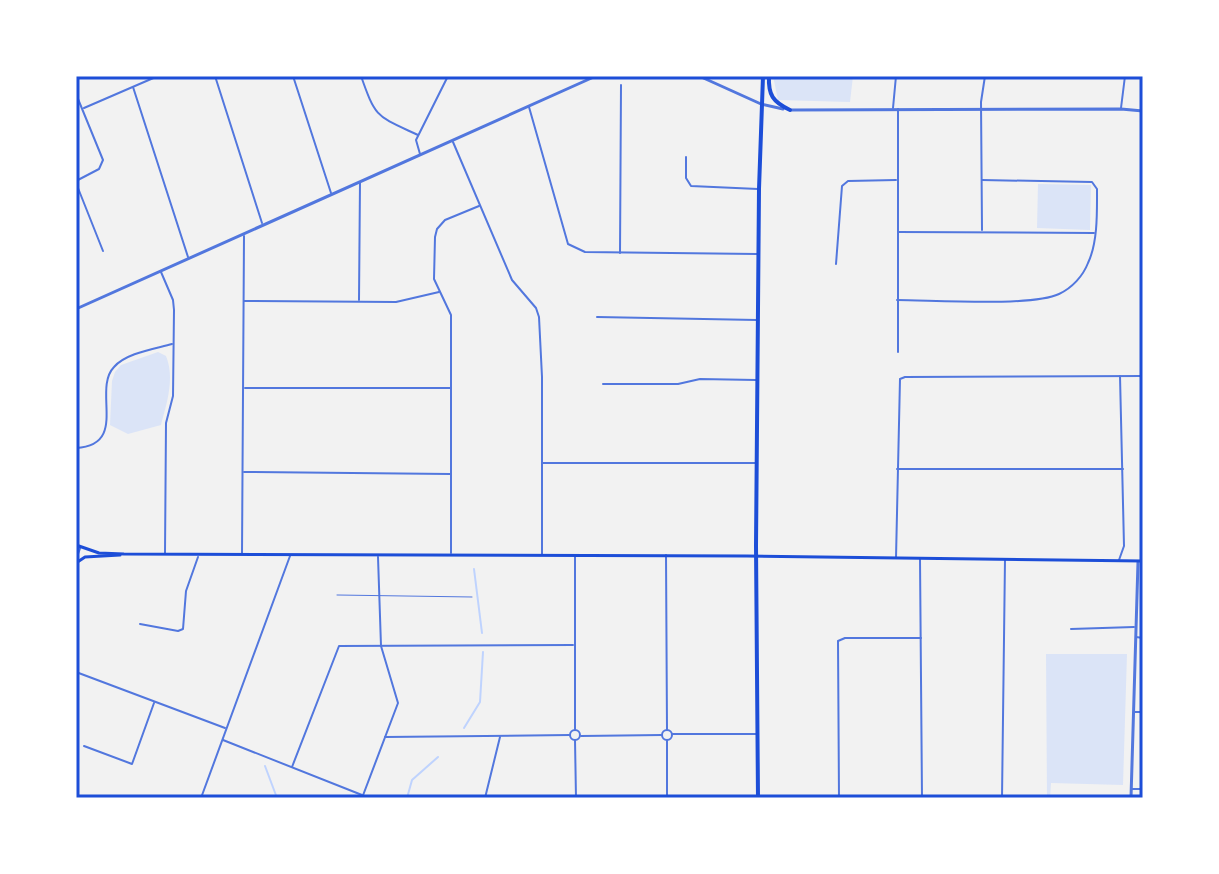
<svg xmlns="http://www.w3.org/2000/svg" width="1219" height="874" viewBox="0 0 1219 874" font-family="Commissioner,sans-serif">
	<style>
		.green { fill: #dbe4f7 }
		.lines { fill: none; stroke-linecap: round; stroke-linejoin: round }
		.stream { stroke: #bfd3fe; stroke-width: 2 }
		.service { stroke: #5277de; stroke-width: 1 }
		.minor { stroke: #5277de; stroke-width: 2 }
		.tertiary { stroke: #5277de; stroke-width: 3 }
		.secondary { stroke: #1d4ed8; stroke-width: 3 }
		.primary { stroke: #1d4ed8; stroke-width: 4 }
		.neatline { fill: none; stroke: #1d4ed8; stroke-width: 3 }
	</style>
	<rect width="100%" height="100%" fill="#f2f2f2"/>
	<!-- green -->
	<g class="green">
		<polygon points="773,76 853,76 850,102 778,100"/>
		<polygon points="1038,184 1091,185 1090,230 1037,228"/>
		<path d="M 158,352 L 166,356 C 175,378 167,403 161,425 L 128,434 L 110,425 L 112,381 L 115,372 L 121,365 Z"/>
		<polygon points="1046,654 1127,654 1123,785 1051,783 1050,798 1047,798"/>
	</g>
	<g class="lines">
		<!-- stream -->
		<g class="stream">
			<polyline points="474,569 482,633"/>
			<polyline points="464,728 480,702 483,652"/>
			<polyline points="265,766 277,798"/>
			<polyline points="407,798 412,780 438,757"/>
		</g>
		<!-- service -->
		<polyline class="service" points="337,595 472,597"/>
		<!-- minor -->
		<g class="minor">
			<polyline points="215,76 262,223"/>
			<polyline points="293,76 331,193"/>
			<path d="M 361,76 C 376,119 377,116 418,135"/>
			<polyline points="133,87 188,257"/>
			<polyline points="76,94 103,160 99,169 76,181"/>
			<polyline points="529,107 568,244 585,252 757,254"/>
			<polyline points="84,108 158,76"/>
			<polyline points="893,108 896,76"/>
			<polyline points="1121,108 1125,76"/>
			<polyline points="453,142 512,280 536,308 539,317 542,377 542,554"/>
			<polyline points="420,154 416,140 448,76"/>
			<polyline points="686,157 686,178 691,186 758,189"/>
			<polyline points="76,183 103,251"/>
			<polyline points="982,230 981,102 985,76"/>
			<polyline points="898,232 1094,233"/>
			<polyline points="620,253 621,85"/>
			<polyline points="836,264 842,186 848,181 896,180"/>
			<polyline points="161,272 173,300 174,310 173,396 166,423 165,553"/>
			<polyline points="359,300 360,182"/>
			<path d="M 897,300 C 932,300 1031,307 1059,294 C 1072,288 1083,276 1088,263 C 1098,242 1097,211 1097,189 L 1092,182 L 982,180"/>
			<polyline points="244,301 396,302 439,292"/>
			<polyline points="597,317 757,320"/>
			<polyline points="898,352 898,109"/>
			<polyline points="603,384 678,384 700,379 756,380"/>
			<polyline points="245,388 450,388"/>
			<path d="M 76,448 C 129,445 92,390 114,367 C 126,353 154,349 172,344"/>
			<polyline points="542,463 756,463"/>
			<polyline points="897,469 1123,469"/>
			<polyline points="244,472 450,474"/>
			<polyline points="451,553 451,315 434,279 435,237 437,229 445,220 479,206"/>
			<polyline points="242,554 244,236"/>
			<polyline points="575,555 575,730"/>
			<polyline points="666,555 667,730"/>
			<polyline points="896,558 900,379 905,377 1143,376"/>
			<polyline points="920,559 922,798"/>
			<polyline points="1119,560 1124,546 1120,376"/>
			<polyline points="140,624 178,631 183,629 186,591 198,557"/>
			<polyline points="1071,629 1134,627"/>
			<polyline points="1136,637 1143,638"/>
			<polyline points="76,672 225,728"/>
			<polyline points="1135,712 1143,712"/>
			<circle cx="667" cy="735" r="5"/>
			<circle cx="575" cy="735" r="5"/>
			<polyline points="672,734 756,734"/>
			<polyline points="581,736 662,735"/>
			<polyline points="385,737 570,735"/>
			<polyline points="223,740 362,795"/>
			<polyline points="575,740 576,798"/>
			<polyline points="84,746 132,764 154,703"/>
			<polyline points="292,767 339,646 573,645"/>
			<polyline points="1132,789 1143,789"/>
			<polyline points="201,798 290,556"/>
			<polyline points="362,798 398,703 381,646 378,557"/>
			<polyline points="485,798 500,737"/>
			<polyline points="667,798 667,740"/>
			<polyline points="839,798 838,641 845,638 921,638"/>
			<polyline points="1002,798 1005,559"/>
		</g>
		<!-- tertiary -->
		<g class="tertiary">
			<polyline points="699,76 761,104 783,109"/>
			<polyline points="791,110 1121,109 1143,111"/>
			<polyline points="76,309 596,76"/>
			<polyline points="76,558 80,547"/>
			<polyline points="1131,798 1138,562"/>
		</g>
		<!-- secondary -->
		<g class="secondary">
			<polyline points="76,545 99,553 124,554 747,556 1143,561"/>
			<polyline points="76,563 85,557 120,555"/>
		</g>
		<!-- primary -->
		<g class="primary">
			<path d="M 769,76 C 768,95 773,102 790,110"/>
			<polyline points="758,798 756,546 759,189 763,76"/>
		</g>
	</g>
	<!-- border -->
	<rect width="1219" height="874" fill="none" stroke="#ffffff" stroke-width="156"/>
	<rect x="78" y="78" width="1063" height="718" class="neatline"/>
</svg>
